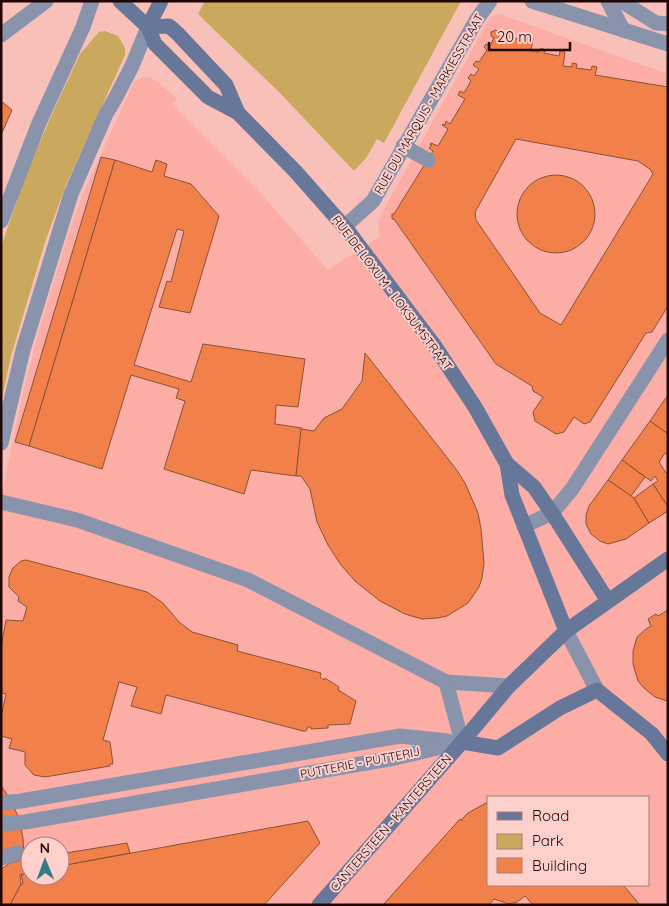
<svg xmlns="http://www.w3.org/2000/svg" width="669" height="906" viewBox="0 0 669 906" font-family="Quicksand,sans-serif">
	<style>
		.built { fill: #fcada5; fill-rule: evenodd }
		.green { fill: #caa85d }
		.building { fill: #f1804a; stroke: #8a5238; fill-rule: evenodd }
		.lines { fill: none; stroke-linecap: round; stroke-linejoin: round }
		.lane { stroke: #8994ac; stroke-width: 15 }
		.street { stroke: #8994ac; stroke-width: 15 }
		.secondary { stroke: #67779a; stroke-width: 15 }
		.labels { text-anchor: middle; stroke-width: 4; stroke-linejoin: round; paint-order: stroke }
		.street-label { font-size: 12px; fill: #1f0706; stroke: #fdd0cc }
	</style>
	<rect width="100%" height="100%" fill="#f9bfb9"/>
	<!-- built -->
	<path class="built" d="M 499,14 L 668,74 L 668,905 L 9,905 L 21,884 L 15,837 L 1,839 L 1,498 L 23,392 L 38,334 L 68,235 L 83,194 L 134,82 L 142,77 L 150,78 L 158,82 L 177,99 L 172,104 L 258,190 L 328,270 L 380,236 L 378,221 L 382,213 L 489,19 L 492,16 ZM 488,797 L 648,797 L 648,885 L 488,885 ZM 30,846 L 60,846 L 60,876 L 30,876 Z"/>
	<!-- green -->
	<g class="green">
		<polygon points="205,1 461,1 384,143 377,139 366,158 354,171 280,93 198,14"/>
		<polygon points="105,31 118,36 125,48 125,55 66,185 45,242 11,356 1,403 1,247 27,172 53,112 80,54 99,32"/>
	</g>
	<!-- building -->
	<g class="building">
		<path d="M 496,30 L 499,32 L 498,36 L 508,37 L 508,34 L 513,34 L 512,38 L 527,40 L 528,37 L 533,38 L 531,51 L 539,52 L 541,48 L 545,50 L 544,53 L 559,56 L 560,51 L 565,52 L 563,66 L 572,67 L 572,63 L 577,64 L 576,68 L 591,70 L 592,66 L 597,67 L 595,75 L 668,87 L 668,306 L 652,332 L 646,333 L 590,422 L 584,424 L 574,417 L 564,432 L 556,434 L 535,421 L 533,412 L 543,397 L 533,391 L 532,386 L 496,364 L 394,219 L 392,219 L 392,214 L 394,214 L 433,151 L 429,148 L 432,145 L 430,145 L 431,143 L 438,146 L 448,129 L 442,125 L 443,124 L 445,125 L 446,121 L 450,124 L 465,99 L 458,95 L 460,91 L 464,93 L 471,81 L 468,78 L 471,74 L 474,76 L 479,69 L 473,65 L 476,61 L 479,62 L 487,50 L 484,47 L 486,44 L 490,46 L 494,38 L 491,36 L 491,32 ZM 516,139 L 638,161 L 650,169 L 653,174 L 561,325 L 540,313 L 476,220 L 475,212 Z"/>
		<polygon points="1,101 12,110 1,135"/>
		<polygon points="101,157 115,160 29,446 15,442"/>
		<polygon points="115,160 152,172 156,160 167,164 164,176 191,184 219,216 190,313 159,307 167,281 171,282 184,231 177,229 134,365 191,382 203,344 305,359 298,407 276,405 275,424 302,428 296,476 251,470 244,494 164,469 185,401 176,398 179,389 131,375 102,469 29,446"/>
		<circle cx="556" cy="214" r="39"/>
		<polygon points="365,353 456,469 465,483 478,513 481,529 484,563 482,578 479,587 468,603 447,616 438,618 422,619 405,614 380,601 355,581 341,565 328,545 317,522 310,489 301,476 296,476 301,429 314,431 324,418 342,409 362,381"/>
		<polygon points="668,395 668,434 650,421"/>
		<polygon points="650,421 668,434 668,456 665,453 659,462 666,473 668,472 668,507 653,484 658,481 655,476 651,481 622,460"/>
		<polygon points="622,460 645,477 631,496 608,480"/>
		<polygon points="608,480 634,498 649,523 626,539 608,544 600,541 591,534 586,524 586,515 589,506"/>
		<polygon points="653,484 668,507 668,511 649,523 634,498"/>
		<polygon points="26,560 147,592 163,603 179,622 192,632 238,645 237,651 321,673 320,677 324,680 325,678 339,687 338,690 356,701 350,724 328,725 328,728 311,729 311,727 308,727 306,731 303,731 166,695 161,714 131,706 137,687 119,682 103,740 110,742 113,764 110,764 110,766 45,777 34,775 25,765 25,752 9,748 12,739 1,736 1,717 6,694 2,693 1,695 1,648 6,620 23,621 27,607 18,601 19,597 9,587 9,577 13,568 21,561"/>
		<polygon points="668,610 668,701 667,701 655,697 644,688 638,681 633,664 633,651 637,637 646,629 651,626 648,619 656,614 658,616"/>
		<polygon points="1,786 11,800 19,819 23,838 24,858 10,862 2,857"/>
		<polygon points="488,802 488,885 623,885 640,905 533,905 525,896 517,902 509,904 494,899 489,905 383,905 460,819 462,821 462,819 468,813"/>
		<polygon points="308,821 320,843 264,905 10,905 21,884 23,883 21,874 30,872 30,876 60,876 60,866"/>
		<polygon points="127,843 130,853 60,866 60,854"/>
		<polygon points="25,859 30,859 30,873 20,875 21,884 10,905 1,905 1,869 10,863"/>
	</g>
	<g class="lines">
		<!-- lane -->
		<g class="lane">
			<polyline points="608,1 623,30"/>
			<polyline points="403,146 428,160"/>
		</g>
		<!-- street -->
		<g class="street">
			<polyline points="532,1 668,44"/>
			<polyline points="621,1 656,23 668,24"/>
			<polyline points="1,35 46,1"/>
			<polyline points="1,221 39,123 83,27 92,1"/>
			<polyline points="344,227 373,201 477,19 490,1"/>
			<polyline points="1,443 23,350 71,194 106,114 116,97 132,66 148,27"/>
			<polyline points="1,502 77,520 248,580 446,682 509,686"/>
			<polyline points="524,526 552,513 572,489 668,340"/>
			<polyline points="566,631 597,690"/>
			<polyline points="446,682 462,742"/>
			<polyline points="1,803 21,801 400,736 448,741"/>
			<polyline points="1,824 25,822 395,758 462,742"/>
			<polyline points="1,858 18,853"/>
		</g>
		<!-- secondary -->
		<g class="secondary">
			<polyline points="120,1 148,27 155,44 208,97 238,113 296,172 348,231 434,345 475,407 507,464 512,495 566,631"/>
			<polyline points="148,27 169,26 177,33 226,85 238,113"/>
			<polyline points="148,27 161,1"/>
			<polyline points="507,464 534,487 552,513 608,601"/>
			<polyline points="462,742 498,748 560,708 597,690 652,734 668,754"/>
			<polyline points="319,905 462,742 509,686 566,631 668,559"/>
		</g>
	</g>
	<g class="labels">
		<!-- street labels -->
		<g class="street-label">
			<text transform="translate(429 104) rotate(-60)" y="4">RUE DU MARQUIS - MARKIESSTRAAT</text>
			<text transform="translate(392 293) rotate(53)" y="4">RUE DE LOXUM - LOKSUMSTRAAT</text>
			<text transform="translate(360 763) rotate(-11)" y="4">PUTTERIE - PUTTERIJ</text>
			<text transform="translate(391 823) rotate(-49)" y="4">CANTERSTEEN - KANTERSTEEN</text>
		</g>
	</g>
	<!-- border -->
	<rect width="669" height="906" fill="none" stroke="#1f0706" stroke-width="5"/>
	<!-- legend -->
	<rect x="487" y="796" width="162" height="90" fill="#fdd0cc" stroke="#a4807d"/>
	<rect x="497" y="812" width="25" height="8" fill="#67779a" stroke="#a4807d"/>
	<text x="532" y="821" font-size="15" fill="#1f0706">Road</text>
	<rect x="497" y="834" width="25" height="15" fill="#caa85d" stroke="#a4807d"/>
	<text x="532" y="846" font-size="15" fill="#1f0706">Park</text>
	<rect x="497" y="858" width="25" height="15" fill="#f1804a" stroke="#a4807d"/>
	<text x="532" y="871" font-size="15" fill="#1f0706">Building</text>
	<!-- north arrow -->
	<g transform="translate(45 861) rotate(359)"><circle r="24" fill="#fdd0cc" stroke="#a4807d"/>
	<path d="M0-4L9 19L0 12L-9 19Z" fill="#337b83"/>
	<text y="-8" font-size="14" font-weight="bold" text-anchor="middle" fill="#1f0706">N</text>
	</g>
	<!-- scale -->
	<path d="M489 42v8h81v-8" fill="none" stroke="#1f0706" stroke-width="2.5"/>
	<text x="497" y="42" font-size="15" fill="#1f0706" stroke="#fdd0cc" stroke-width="4" paint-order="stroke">20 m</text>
</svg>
